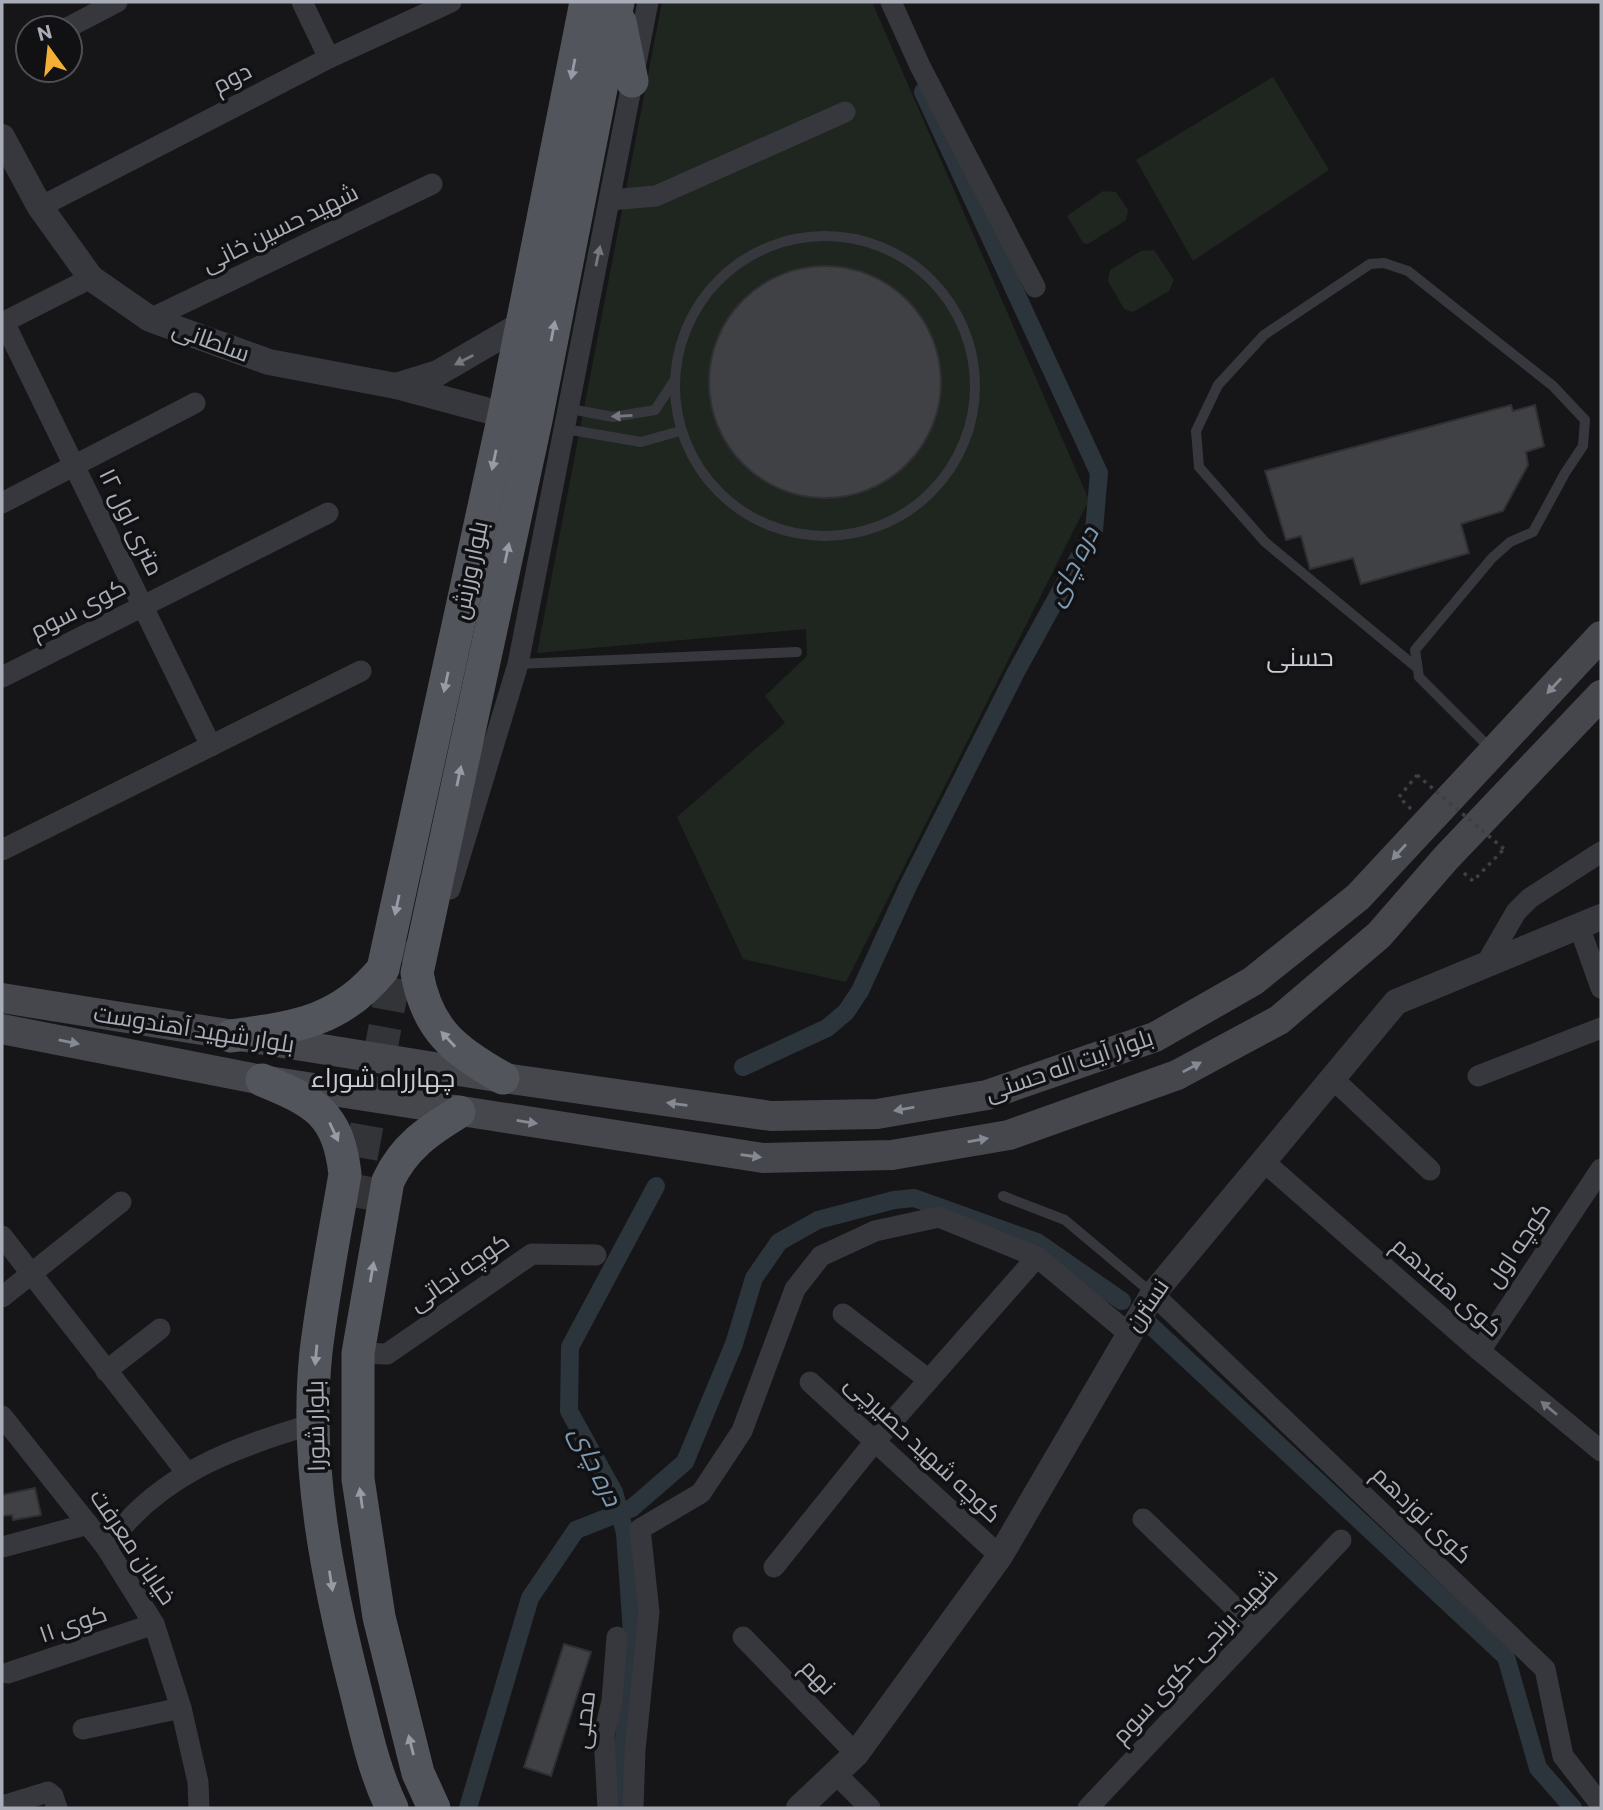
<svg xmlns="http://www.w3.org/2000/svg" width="1603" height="1810" viewBox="0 0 1603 1810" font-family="Commissioner,Cairo,sans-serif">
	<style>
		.green { fill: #1e261f }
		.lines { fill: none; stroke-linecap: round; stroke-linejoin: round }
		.canal { stroke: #2c353c; stroke-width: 18 }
		.building { fill: #404145; stroke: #303034; stroke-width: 2 }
		.primary-tunnel { stroke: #333438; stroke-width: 33; stroke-dasharray: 33 17; stroke-linecap: butt }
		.path { stroke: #3d3f44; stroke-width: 3.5; stroke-dasharray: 3.5 5; stroke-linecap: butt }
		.service { stroke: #37383d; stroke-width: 10 }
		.minor { stroke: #37383d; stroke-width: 21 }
		.tertiary { stroke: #37383d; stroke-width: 26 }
		.secondary { stroke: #45474d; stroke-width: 30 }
		.primary { stroke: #53555c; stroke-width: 33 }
		.path-bridge { stroke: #3d3f44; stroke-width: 3.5; stroke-dasharray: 3.5 5; stroke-linecap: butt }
		.oneway { fill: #979ba6 }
		.oneway2 { fill: #757881 }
		.oneway3 { fill: #858993 }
		.labels { text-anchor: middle; stroke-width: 7; stroke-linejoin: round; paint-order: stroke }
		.street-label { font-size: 24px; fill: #a8adb8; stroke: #111113 }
		.water-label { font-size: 26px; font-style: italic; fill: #7f9bb3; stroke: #111113 }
		.neighbourhood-label { font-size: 26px; fill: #c9ccd4; stroke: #111113 }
	</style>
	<rect width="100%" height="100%" fill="#161618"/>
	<!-- green -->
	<g class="green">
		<polygon points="662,2 872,2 1089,500 846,982 743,959 677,817 785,723 765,696 807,656 806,629 537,653"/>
		<polygon points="1273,77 1329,170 1193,261 1136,160"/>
		<polygon points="1103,191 1116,192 1128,210 1126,220 1088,244 1083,243 1067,216"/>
		<polygon points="1154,250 1174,280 1169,291 1133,312 1124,309 1108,281 1110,270 1141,251"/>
	</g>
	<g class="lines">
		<!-- canal -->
		<g class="canal">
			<polyline points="743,1067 827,1028 846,1012 860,991 908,886 1016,672 1094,530 1099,473 923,92"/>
			<polyline points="1147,1322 1506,1657 1538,1768 1573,1808"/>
			<polyline points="468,1808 530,1598 576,1530 632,1508 685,1462 734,1344 754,1278 779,1242 818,1220 894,1200 914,1198 1037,1242 1122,1301"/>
			<polyline points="622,1808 621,1761 634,1661 625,1533 614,1492 569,1411 570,1347 656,1186"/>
		</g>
	</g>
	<!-- building -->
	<g class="building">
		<circle cx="825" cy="382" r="116"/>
		<polygon points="1511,405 1513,411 1535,405 1544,446 1526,452 1528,465 1503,511 1461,524 1469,553 1361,584 1353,558 1310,569 1301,536 1286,540 1265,471"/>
		<polygon points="35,1488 41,1515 13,1520 12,1515 2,1516 2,1495"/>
		<polygon points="564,1644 591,1652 551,1776 524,1767"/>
	</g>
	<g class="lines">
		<!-- primary-tunnel -->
		<polyline class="primary-tunnel" points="352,1207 401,940"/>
		<!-- path -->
		<g class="path">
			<polyline points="1411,809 1399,797 1417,775"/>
			<polyline points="1464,873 1473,881 1504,849"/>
		</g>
		<!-- service -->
		<g class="service">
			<circle cx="825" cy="386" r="150"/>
			<polyline points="674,381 655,410 613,417 576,410 564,418 571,430 641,442 680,431"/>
			<polyline points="518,664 797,652"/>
			<polyline points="1416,667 1265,542 1199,467 1196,431 1218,385 1264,335 1370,264 1384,263 1408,271 1553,386 1585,420 1583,446 1565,473 1533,532 1510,542 1492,558 1415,650 1419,677 1491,749"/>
			<polyline points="1003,1196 1065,1220 1153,1294"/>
		</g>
		<!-- minor -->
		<g class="minor">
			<polyline points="302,2 329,58"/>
			<polyline points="891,2 920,66 1035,287"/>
			<polyline points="67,28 117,2"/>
			<polyline points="610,200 656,196 845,112"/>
			<polyline points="40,207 329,58 451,2"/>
			<polyline points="150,319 432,184"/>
			<polyline points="4,322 211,746"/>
			<polyline points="2,323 91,278"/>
			<polyline points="2,503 195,403"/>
			<polyline points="2,677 328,513"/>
			<polyline points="2,850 361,671"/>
			<polyline points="450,889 518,664 648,2"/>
			<polyline points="1579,926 1601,988"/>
			<polyline points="1486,964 1516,912 1530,898 1601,852"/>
			<polyline points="1478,1076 1601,1028"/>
			<polyline points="1332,1078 1430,1170"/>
			<polyline points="1262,1160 1480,1351 1601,1451"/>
			<polyline points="2,1236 187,1473"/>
			<polyline points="1153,1294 1545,1669 1563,1756 1601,1805"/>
			<polyline points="2,1297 121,1202"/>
			<polyline points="843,1314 929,1380"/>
			<polyline points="1480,1351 1601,1169"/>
			<polyline points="358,1353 387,1354 532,1254 596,1255"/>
			<polyline points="106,1371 160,1329"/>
			<polyline points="810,1382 1000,1556"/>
			<polyline points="2,1416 106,1547 154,1624 181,1708 198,1782 199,1808"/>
			<polyline points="1143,1519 1257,1629"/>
			<polyline points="2,1547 88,1524"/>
			<path d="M 106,1547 C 158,1475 231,1448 313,1424"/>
			<polyline points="774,1567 876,1440 1037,1257"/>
			<polyline points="743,1637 856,1754"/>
			<polyline points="8,1673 154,1624"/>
			<polyline points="83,1729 181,1708"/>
			<polyline points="837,1775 870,1808"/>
			<polyline points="2,1806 48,1792 53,1796 57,1808"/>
			<polyline points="608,1808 604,1735 612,1701 617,1637"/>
			<polyline points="633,1808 635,1750 649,1612 640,1529 701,1493 742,1431 795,1289 821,1256 875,1231 939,1217 1037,1257 1128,1333"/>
			<polyline points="1088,1808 1341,1540"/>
		</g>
		<!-- tertiary -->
		<g class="tertiary">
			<polyline points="2,137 40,207 91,278 150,319 269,362 396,386 504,415"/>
			<polyline points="396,386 438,373 522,324"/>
			<polyline points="799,1808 856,1754 1000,1556 1153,1294 1396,1002 1601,917"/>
		</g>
		<!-- secondary -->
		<g class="secondary">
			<polyline points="2,998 503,1078 771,1116 877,1114 987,1095 1155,1037 1253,981 1358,897 1601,636"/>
			<polyline points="2,1029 262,1080 763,1158 892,1155 1009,1135 1177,1075 1279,1020 1379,935 1446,858 1601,695"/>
		</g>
		<!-- primary -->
		<g class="primary">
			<polyline points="620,22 632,81"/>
			<path d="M 231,1036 C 296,1027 340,1022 383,969 L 504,415 L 586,2"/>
			<path d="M 503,1078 C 455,1051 427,1030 417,973 L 536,420 L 618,2"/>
			<path d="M 262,1080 C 315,1102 338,1113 345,1174 C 335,1233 323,1293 316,1352 C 304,1465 328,1583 356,1692 C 366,1732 374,1771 392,1808"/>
			<path d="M 434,1808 L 418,1773 L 379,1617 L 358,1479 L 358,1353 L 388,1181 C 404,1147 428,1131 459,1112"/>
		</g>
		<!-- path-bridge -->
		<polyline class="path-bridge" points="1417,775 1504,849"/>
	</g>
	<!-- one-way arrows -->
	<defs><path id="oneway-solid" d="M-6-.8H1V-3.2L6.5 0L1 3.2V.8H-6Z" transform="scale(1.75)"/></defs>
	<g class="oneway">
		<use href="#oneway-solid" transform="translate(573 69) rotate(101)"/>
		<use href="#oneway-solid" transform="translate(553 331) rotate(-79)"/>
		<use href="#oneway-solid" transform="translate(494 460) rotate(102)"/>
		<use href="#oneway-solid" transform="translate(507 553) rotate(-78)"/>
		<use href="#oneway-solid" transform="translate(446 682) rotate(102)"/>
		<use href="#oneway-solid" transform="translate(459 776) rotate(-78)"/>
		<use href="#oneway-solid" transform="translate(397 905) rotate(102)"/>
		<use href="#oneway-solid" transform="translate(448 1039) rotate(-133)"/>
		<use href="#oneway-solid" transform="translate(334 1132) rotate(65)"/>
		<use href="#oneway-solid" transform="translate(372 1272) rotate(-80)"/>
		<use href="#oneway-solid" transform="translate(316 1355) rotate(95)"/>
		<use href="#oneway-solid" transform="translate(361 1498) rotate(-98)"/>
		<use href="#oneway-solid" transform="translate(331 1581) rotate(81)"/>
		<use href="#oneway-solid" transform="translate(411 1745) rotate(-104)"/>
	</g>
	<g class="oneway2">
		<use href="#oneway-solid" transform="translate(598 256) rotate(-78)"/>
		<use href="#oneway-solid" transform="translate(464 360) rotate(153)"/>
		<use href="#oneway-solid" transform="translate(622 416) rotate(177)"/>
		<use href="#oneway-solid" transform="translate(1549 1408) rotate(-140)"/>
	</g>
	<g class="oneway3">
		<use href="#oneway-solid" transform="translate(1554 686) rotate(133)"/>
		<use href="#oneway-solid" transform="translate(1399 852) rotate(132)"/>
		<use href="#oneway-solid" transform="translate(69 1042) rotate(11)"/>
		<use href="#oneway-solid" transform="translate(1192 1067) rotate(-28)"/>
		<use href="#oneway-solid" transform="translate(677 1104) rotate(-173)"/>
		<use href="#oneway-solid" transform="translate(904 1109) rotate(170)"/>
		<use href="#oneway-solid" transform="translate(527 1122) rotate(9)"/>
		<use href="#oneway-solid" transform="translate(978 1140) rotate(-10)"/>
		<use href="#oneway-solid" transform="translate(751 1156) rotate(8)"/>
	</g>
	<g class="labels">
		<!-- street labels -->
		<g class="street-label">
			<text transform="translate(232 78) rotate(-27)" y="8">دوم</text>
			<text transform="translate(280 228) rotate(-26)" y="8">شهید حسین خانی</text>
			<text transform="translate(211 341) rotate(20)" y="8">سلطانی</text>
			<text transform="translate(131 522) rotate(64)" y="8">۱۲ متری اول</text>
			<text transform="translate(470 570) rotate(-78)" y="8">بلوار ورزش</text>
			<text transform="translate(78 609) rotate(-27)" y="8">کوی سوم</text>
			<text transform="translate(194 1029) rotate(9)" y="8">بلوار شهید آهندوست</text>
			<text transform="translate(1069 1065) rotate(-19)" y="8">بلوار آیت اله حسنی</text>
			<text transform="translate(1518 1245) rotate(-56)" y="8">کوچه اول</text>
			<text transform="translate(459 1272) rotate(-35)" y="8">کوچه نجاتی</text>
			<text transform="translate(1447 1287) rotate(41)" y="8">کوی هفدهم</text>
			<text transform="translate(1147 1305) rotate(-55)" y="8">نسترن</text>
			<text transform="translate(316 1426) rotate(-91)" y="8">بلوار شورا</text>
			<text transform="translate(923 1449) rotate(43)" y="8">کوچه شهید حصیرچی</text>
			<text transform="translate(1422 1515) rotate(44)" y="8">کوی نوزدهم</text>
			<text transform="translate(133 1547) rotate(56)" y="8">خیابان معرفت</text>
			<text transform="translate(73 1624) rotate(-19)" y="8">کوی ۱۱</text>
			<text transform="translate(1195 1656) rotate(-47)" y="8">شهید برنجی-کوی سوم</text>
			<text transform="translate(818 1677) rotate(46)" y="8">نهم</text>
			<text transform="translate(584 1720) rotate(-84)" y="8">محبی</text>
		</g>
		<!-- water labels -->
		<g class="water-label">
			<text transform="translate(1072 566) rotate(-63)" y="9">دره چای</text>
			<text transform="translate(596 1466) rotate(64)" y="9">دره چای</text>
		</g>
		<!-- neighbourhood labels -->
		<g class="neighbourhood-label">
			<text x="1300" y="666">حسنی</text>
			<text x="383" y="1087">چهارراه شوراء</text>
		</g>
	</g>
	<!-- border -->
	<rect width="1603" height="1810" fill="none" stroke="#a8adb8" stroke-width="7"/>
	<!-- north arrow -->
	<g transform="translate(49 49) rotate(345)"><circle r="33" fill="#111113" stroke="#4d4f55" stroke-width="2"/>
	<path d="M0-5L12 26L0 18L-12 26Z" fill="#f2b134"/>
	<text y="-10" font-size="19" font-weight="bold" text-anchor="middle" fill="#a8adb8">N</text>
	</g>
</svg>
